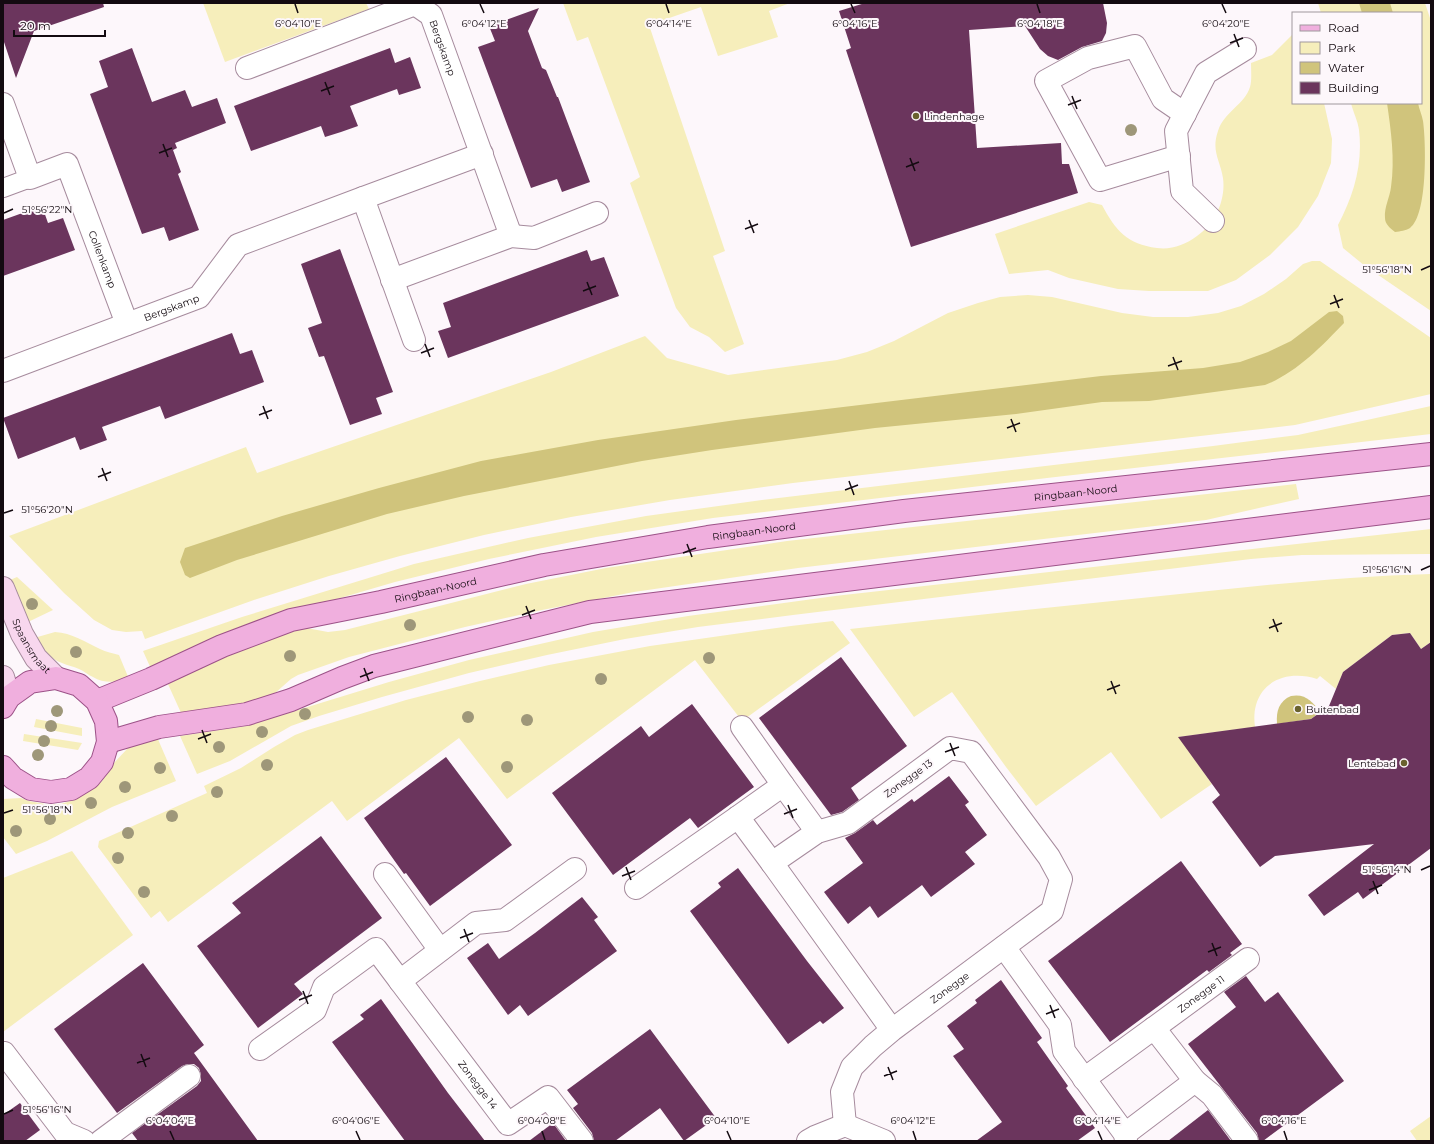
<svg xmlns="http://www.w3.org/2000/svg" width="1434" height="1144" viewBox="0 0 1434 1144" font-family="Montserrat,sans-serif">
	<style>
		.green { fill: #f6eebb }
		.water { fill: #d0c47c }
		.building { fill: #6b355d }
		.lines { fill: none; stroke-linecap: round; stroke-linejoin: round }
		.lane-casing { stroke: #a68b9d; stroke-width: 20 }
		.street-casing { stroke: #a68b9d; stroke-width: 24 }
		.secondary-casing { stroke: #a68b9d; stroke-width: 24 }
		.primary-casing { stroke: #9c5288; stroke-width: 24 }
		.lane { stroke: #fff; stroke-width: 18 }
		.street { stroke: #fff; stroke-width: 22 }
		.secondary { stroke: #f8d7ee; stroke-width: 22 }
		.primary { stroke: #f0afde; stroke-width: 22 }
		.tree { fill: #9e9779 }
		.ticks { fill: none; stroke: #130a10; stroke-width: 1.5 }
		.poi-dot { fill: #6a622e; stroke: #fdf7fb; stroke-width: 1.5 }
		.labels { text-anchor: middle; stroke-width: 4; stroke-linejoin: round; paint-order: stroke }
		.street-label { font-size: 10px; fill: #130a10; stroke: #fdf7fb }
		.poi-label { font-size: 10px; fill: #130a10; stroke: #fdf7fb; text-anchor: start }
		.ticks-label { font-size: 10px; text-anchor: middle; fill: #130a10; stroke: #fdf7fb; stroke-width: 4; stroke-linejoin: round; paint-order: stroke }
	</style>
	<rect width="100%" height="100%" fill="#fdf7fb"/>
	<!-- green -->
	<g class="green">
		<polygon points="203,3 366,3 369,9 225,62"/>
		<polygon points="563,3 790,3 769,11 778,37 718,56 701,7 649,25 725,251 713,256 744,344 725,352 709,337 690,327 676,308 630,183 640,177 588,37 577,41"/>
		<path d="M 1318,3 L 1425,3 L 1431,21 L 1431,311 L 1365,266 L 1343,248 L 1338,225 C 1354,195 1363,164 1359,130 C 1358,121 1353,112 1351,103 L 1421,103 L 1421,13 L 1321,13 Z"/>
		<path d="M 1293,34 L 1293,103 L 1324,103 L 1332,139 L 1331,163 L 1318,196 L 1298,227 L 1270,255 L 1236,280 L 1208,291 L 1149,291 L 1118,289 L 1069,278 L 1048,270 L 1009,274 L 995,234 L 1089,202 L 1102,205 C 1116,231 1127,244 1157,248 C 1171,250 1185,245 1197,236 C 1215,224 1226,200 1223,178 C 1220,160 1211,151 1218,131 C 1224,112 1245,104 1250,87 C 1252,80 1251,71 1251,63 L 1272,55 Z"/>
		<polygon points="1312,261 1320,261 1431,338 1431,394 1295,425 793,483 670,500 571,517 484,535 400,556 329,576 257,599 145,639 142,631 126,632 112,630 94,620 64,593 9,536 246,447 257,473 551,372 645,336 667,358 728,375 837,360 867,352 894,341 948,313 978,303 1000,297 1028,295 1052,297 1122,313 1153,317 1188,317 1218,313 1241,306 1264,294 1286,279 1303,264"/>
		<polygon points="1431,406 1431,434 1047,478 713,518 596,537 489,559 395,582 313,606 152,671 143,651 242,617 414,564 528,538 646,516 762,500 1213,446 1298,435"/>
		<polygon points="1296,484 1299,499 1206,520 798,568 634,592 542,610 465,627 349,657 298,675 291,679 274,694 260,700 182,715 167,682 224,655 301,627 328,632 345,630 526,584 606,568 787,541"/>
		<polygon points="1431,529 1431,554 1302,555 1251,559 793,615 698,627 625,639 547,655 469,673 382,697 319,716 291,726 230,761 197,774 180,736 246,726 389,682 469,660 593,632 688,616 835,596"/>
		<path d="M 1431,574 L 1431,642 L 1421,649 L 1410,633 L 1392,635 L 1343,672 L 1336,689 L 1320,676 L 1317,679 C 1293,671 1264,677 1256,705 C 1254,712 1254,720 1255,727 L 1179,737 L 1212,784 L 1161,819 L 1111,752 L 1036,806 L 1006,767 L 952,692 L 914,717 L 850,629 C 967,616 1083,604 1199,592 C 1276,584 1353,576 1431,574 Z"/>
		<polygon points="17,577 53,610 28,622 10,580"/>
		<polygon points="833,621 850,643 742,721 695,660 507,799 459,738 347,821 332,801 168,922 160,911 151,918 98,847 99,841 207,793 204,786 241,768 274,747 295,735 308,730 406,700 480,681 549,665 650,646 791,626"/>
		<path d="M 55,632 C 72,633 85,642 100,649 C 106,652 113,653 119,655 L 129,679 C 117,682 104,684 93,677 C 88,675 84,671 79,669 C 73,666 68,666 62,663 C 50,659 42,647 34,638 Z"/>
		<polygon points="36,719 82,728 82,736 34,727"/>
		<polygon points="24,734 82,743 78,750 23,741"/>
		<polygon points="157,737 176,781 112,807 47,841 16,854 3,837 3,799 21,798 29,801 45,804 61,804 76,799 90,791 102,781 111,768 114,763 128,748"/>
		<polygon points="72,851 133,935 3,1032 3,878"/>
		<polygon points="1431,1116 1431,1141 1417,1141 1410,1131"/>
	</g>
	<!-- water -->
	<g class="water">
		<polygon points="1359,3 1390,3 1393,13 1362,13"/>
		<path d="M 1387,103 L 1418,103 C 1419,109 1422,115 1423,121 C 1426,142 1428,215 1410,228 C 1405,231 1401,231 1395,232 C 1390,228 1385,224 1385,218 C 1384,207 1390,197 1391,187 C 1395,159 1391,131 1387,103 Z"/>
		<path d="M 1337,311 L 1343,316 L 1344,323 C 1321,347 1296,373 1265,385 L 1149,401 L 1102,402 L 1016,414 L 875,428 L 712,450 L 642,461 L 464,496 L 387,514 L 237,560 L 190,578 L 185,575 L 180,562 L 185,548 L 282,516 L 379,488 L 481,461 L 598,440 L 736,420 L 1101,376 L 1203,368 L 1240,362 L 1268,352 L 1291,341 L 1329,312 Z"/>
		<path d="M 1291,696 C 1305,693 1313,702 1320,712 L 1311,719 L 1277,724 C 1276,711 1279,701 1291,696 Z"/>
	</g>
	<!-- building -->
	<g class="building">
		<polygon points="3,3 103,3 104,7 34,31 16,78 3,39"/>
		<polygon points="865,3 1103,3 1107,23 1106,33 1102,41 1082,47 1058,60 1048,56 1040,49 1025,26 969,30 977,148 1061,143 1062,164 1069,164 1078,193 911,247 846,50 851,48 839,11"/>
		<polygon points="539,8 528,31 542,68 546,70 557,97 558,97 590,182 562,192 557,179 531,188 478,47 495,41 489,26"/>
		<polygon points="132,48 152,102 185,90 192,107 217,98 226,123 175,143 177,148 173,150 181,172 178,174 199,230 169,241 164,227 142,234 90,94 108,87 99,61"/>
		<polygon points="390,48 395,63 410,57 421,88 399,95 397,89 350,106 358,126 341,132 325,137 321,126 251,151 234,106"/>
		<polygon points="42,206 48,223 63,218 75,250 3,276 3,220"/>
		<polygon points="340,249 393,392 376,398 382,414 350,425 324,356 319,357 308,328 322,323 301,264"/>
		<polygon points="587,250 591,261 604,257 619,296 448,358 438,331 451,327 443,303"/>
		<polygon points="232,333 240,354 252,350 264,382 165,419 160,406 102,427 107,440 80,450 75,437 18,459 3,418"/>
		<polygon points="1410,633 1421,649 1431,642 1431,848 1363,899 1358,892 1324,916 1308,895 1374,844 1275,856 1260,867 1212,802 1220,795 1178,737 1311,719 1329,706 1343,672 1392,635"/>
		<polygon points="841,657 907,746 851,788 859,800 842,812 831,815 759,718"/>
		<polygon points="692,704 754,787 698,828 690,818 613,875 552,793 641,726 649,737"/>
		<polygon points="446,757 512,845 430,906 406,873 404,874 364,818"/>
		<polygon points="949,776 969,802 965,805 987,835 965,852 975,864 931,897 922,885 878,918 870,906 848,924 824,892 863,863 845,838 855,833 873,820 877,825 912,799 914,802"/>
		<polygon points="321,836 382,918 294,984 303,994 258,1028 197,946 241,913 232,903"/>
		<polygon points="1181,861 1242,944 1230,953 1232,955 1209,972 1207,970 1110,1042 1048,961"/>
		<polygon points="738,868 807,961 844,1008 823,1024 820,1021 788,1044 690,911 721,887 718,883"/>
		<polygon points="582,897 598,917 594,920 617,951 528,1016 520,1005 508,1015 467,958 488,943 499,959 535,933"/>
		<polygon points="143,963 204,1045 194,1053 258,1141 138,1141 132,1133 197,1086 201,1081 201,1075 199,1068 194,1064 188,1064 182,1066 117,1113 54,1029"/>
		<polygon points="1246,976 1265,1002 1278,992 1344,1081 1263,1141 1259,1141 1257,1133 1188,1044 1236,1007 1224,992"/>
		<polygon points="1001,980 1042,1038 1037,1042 1068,1086 1066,1088 1095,1128 1077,1141 976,1141 1002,1122 953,1056 964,1049 947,1026 977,1003 975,1000"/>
		<polygon points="381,999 448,1093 485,1141 405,1141 332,1042 364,1019 360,1015"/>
		<polygon points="650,1029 716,1118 684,1141 660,1108 615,1141 594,1141 592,1133 573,1108 578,1104 567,1090"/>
		<polygon points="20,1103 40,1130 25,1141 3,1141 3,1115"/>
		<polygon points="1208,1110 1231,1141 1168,1141"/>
		<polygon points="553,1123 566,1141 529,1141"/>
	</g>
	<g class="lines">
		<!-- lane casing -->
		<g class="lane-casing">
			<polyline id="lane" points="3,188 30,178"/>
		</g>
		<!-- street casing -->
		<g class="street-casing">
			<g id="street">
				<path id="s1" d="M 247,68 L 415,4 L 431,15 L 511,236"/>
				<path id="s2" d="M 3,104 L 30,178 L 67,164 L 127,324"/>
				<polyline points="1179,156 1100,180 1046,81 1088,58 1135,46 1163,99 1185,114"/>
				<polyline points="1213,221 1182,191 1176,131 1206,73 1245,49"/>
				<polyline points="392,280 511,236 534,238 597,213"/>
				<polyline points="414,340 363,198 482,154"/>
				<path id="s3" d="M 3,371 L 199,297 L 238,245 L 363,198"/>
				<polyline points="742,727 783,785"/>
				<polyline points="772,863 738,817 783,785 817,832"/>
				<path id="s4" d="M 575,869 L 505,920 L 476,923 L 400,981 L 508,1124 L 548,1097 L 582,1141"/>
				<polyline points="385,874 440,950"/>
				<polyline points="636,888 738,817"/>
				<polyline points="1004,947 1060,1025 1064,1051 1125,1134 1126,1141"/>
				<path id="s5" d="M 1154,1028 L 1248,959"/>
				<polyline points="260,1049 315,1010 324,987 376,949 400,981"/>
				<polyline points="4,1053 65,1133 84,1141"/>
				<polyline points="1084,1079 1154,1028 1195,1081 1125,1134"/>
				<polyline points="1195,1081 1212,1095 1247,1141"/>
				<path id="s6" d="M 845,1125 L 842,1092 L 852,1067 L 873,1046 L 892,1030 L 1052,911 L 1061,879 L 1049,857 L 971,752 L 950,748 L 848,823 L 817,832 L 772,863 L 892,1030"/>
				<polyline points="101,1141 189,1076"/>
				<polyline points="808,1141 815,1137 845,1125 884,1141"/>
			</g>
		</g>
		<!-- secondary casing -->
		<g class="secondary-casing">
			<g id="secondary">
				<path id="s7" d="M 3,588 L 22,634 L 36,658 L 56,678"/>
				<polyline points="3,677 9,697"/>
			</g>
		</g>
		<!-- primary casing -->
		<g class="primary-casing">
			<g id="primary">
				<path id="s8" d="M 97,701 L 151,679 L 222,646 L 291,620 L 381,602 L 544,565 L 708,537 L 904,511 L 1431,454"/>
				<polyline points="3,707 9,697 30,682 56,678 79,685 97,701 106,721 108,742 102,762 89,778 71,789 51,792 31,789 13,778 3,767"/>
				<polyline points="108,742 159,727 247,714 291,700 342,678 374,666 590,612 1431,507"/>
			</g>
		</g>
		<!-- lane -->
		<use href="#lane" class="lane"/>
		<!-- street -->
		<use href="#street" class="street"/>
		<!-- secondary -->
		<use href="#secondary" class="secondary"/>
		<!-- primary -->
		<use href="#primary" class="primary"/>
	</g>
	<!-- trees -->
	<g class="tree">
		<circle cx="1131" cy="130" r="6"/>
		<circle cx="32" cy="604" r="6"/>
		<circle cx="410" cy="625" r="6"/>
		<circle cx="76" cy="652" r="6"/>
		<circle cx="290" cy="656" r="6"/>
		<circle cx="709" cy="658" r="6"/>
		<circle cx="601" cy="679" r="6"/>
		<circle cx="57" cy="711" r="6"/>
		<circle cx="305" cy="714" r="6"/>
		<circle cx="468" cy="717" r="6"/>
		<circle cx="527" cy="720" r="6"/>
		<circle cx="51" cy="726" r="6"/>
		<circle cx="262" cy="732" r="6"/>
		<circle cx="44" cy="741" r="6"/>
		<circle cx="219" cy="747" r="6"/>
		<circle cx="38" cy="755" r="6"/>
		<circle cx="267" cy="765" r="6"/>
		<circle cx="507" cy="767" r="6"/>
		<circle cx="160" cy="768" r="6"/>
		<circle cx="125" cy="787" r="6"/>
		<circle cx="217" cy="792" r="6"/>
		<circle cx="91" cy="803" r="6"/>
		<circle cx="172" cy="816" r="6"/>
		<circle cx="50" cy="819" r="6"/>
		<circle cx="16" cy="831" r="6"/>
		<circle cx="128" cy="833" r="6"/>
		<circle cx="118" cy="858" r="6"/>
		<circle cx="144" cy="892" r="6"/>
	</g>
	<!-- ticks -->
	<path class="ticks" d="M 295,4 L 298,13M 480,4 L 484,13M 666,4 L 669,13M 851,4 L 855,13M 1037,4 L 1040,13M 1222,4 L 1226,13M 1234,34 L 1239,47M 1230,43 L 1243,38M 325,82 L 330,95M 321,91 L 334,86M 1072,96 L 1077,109M 1068,105 L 1081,100M 163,144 L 168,157M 159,153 L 172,148M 910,158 L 915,171M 906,167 L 919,162M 4,213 L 13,209M 749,220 L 754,233M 745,229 L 758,224M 1421,270 L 1430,266M 587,282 L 592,295M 583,291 L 596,286M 1334,295 L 1339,308M 1330,304 L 1343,299M 425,344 L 430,357M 421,353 L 434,348M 1173,357 L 1178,370M 1168,366 L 1182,361M 263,406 L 268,419M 259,415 L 272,410M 1011,419 L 1016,432M 1007,428 L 1020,423M 102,468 L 107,481M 98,477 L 111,472M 849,481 L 854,495M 845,490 L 858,485M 4,513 L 13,510M 687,544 L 692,557M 683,553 L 696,548M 1421,570 L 1430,566M 526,606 L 531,619M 522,615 L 535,610M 1273,619 L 1278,632M 1269,628 L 1282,623M 364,668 L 369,681M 360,677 L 373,672M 1111,681 L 1116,694M 1107,690 L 1120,685M 202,730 L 207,743M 198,739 L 211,734M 950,743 L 955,756M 945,752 L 959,747M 788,805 L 793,818M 4,813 L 13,810M 784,814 L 797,809M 626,867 L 631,880M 1421,870 L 1430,866M 622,876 L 635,871M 1373,881 L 1378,894M 1369,890 L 1382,885M 464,929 L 469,942M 460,938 L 473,933M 1212,943 L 1217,956M 1208,952 L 1221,947M 303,991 L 308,1004M 299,1000 L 312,995M 1050,1005 L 1055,1018M 1046,1014 L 1059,1009M 141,1054 L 146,1067M 137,1063 L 150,1058M 888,1067 L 893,1080M 884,1076 L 897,1071M 4,1114 L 13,1110M 170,1131 L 174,1140M 356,1131 L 360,1140M 542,1131 L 545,1140M 727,1131 L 731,1140M 913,1131 L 916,1140M 1098,1131 L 1102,1140M 1284,1131 L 1287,1140"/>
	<!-- markers -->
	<g class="poi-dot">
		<circle cx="916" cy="116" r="4"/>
		<circle cx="1298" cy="709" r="4"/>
		<circle cx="1404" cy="763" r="4"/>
	</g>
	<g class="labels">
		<!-- street labels -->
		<g class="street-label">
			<text dy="4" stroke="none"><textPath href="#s1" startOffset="234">Bergskamp</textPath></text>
			<text dy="4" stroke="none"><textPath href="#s2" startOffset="220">Collenkamp</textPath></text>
			<text dy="4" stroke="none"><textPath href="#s3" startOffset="180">Bergskamp</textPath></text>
			<text dy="4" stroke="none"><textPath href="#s8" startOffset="1006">Ringbaan-Noord</textPath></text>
			<text dy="4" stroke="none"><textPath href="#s8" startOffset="682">Ringbaan-Noord</textPath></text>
			<text dy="4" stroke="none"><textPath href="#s8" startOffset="358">Ringbaan-Noord</textPath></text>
			<text dy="4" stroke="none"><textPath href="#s7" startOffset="65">Spaansmaat</textPath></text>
			<text transform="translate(908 778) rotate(-36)" y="4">Zonegge 13</text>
			<text dy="4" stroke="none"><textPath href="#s6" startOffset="186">Zonegge</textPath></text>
			<text dy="4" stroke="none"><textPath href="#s5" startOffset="58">Zonegge 11</textPath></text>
			<text dy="4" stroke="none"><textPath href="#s4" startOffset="341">Zonegge 14</textPath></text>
		</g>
		<!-- poi labels -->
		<g class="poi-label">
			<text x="924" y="120">Lindenhage</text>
			<text x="1306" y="713">Buitenbad</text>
			<text x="1396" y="767" text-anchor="end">Lentebad</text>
		</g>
	</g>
	<g class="ticks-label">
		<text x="1226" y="27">6°04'20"E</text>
		<text x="298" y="27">6°04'10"E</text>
		<text x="484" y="27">6°04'12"E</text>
		<text x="669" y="27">6°04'14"E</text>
		<text x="855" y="27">6°04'16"E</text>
		<text x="1040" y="27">6°04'18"E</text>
		<text x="47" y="213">51°56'22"N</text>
		<text x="1387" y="273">51°56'18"N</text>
		<text x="47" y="513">51°56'20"N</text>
		<text x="1387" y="573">51°56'16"N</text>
		<text x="47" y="813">51°56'18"N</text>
		<text x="1387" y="873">51°56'14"N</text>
		<text x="47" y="1113">51°56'16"N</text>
		<text x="170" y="1124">6°04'04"E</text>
		<text x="356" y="1124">6°04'06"E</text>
		<text x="542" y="1124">6°04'08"E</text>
		<text x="727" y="1124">6°04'10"E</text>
		<text x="913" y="1124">6°04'12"E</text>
		<text x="1098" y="1124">6°04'14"E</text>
		<text x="1284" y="1124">6°04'16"E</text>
	</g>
	<!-- border -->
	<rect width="1434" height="1144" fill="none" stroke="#130a10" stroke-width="8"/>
	<!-- legend -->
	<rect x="1292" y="12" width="130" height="92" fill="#fdf7fb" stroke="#9f989d"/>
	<rect x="1300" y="25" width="20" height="6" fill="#f0afde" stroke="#9f989d"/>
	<text x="1328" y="32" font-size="12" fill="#130a10">Road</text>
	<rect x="1300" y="42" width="20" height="12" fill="#f6eebb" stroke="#9f989d"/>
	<text x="1328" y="52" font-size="12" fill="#130a10">Park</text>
	<rect x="1300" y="62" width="20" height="12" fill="#d0c47c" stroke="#9f989d"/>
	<text x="1328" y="72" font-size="12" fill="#130a10">Water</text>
	<rect x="1300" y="82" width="20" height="12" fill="#6b355d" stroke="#9f989d"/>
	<text x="1328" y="92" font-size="12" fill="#130a10">Building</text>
	<!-- scale -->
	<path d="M14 30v6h91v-6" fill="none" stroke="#130a10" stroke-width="2"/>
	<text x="20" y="30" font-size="12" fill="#130a10" stroke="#fdf7fb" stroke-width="3" paint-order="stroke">20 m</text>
</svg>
